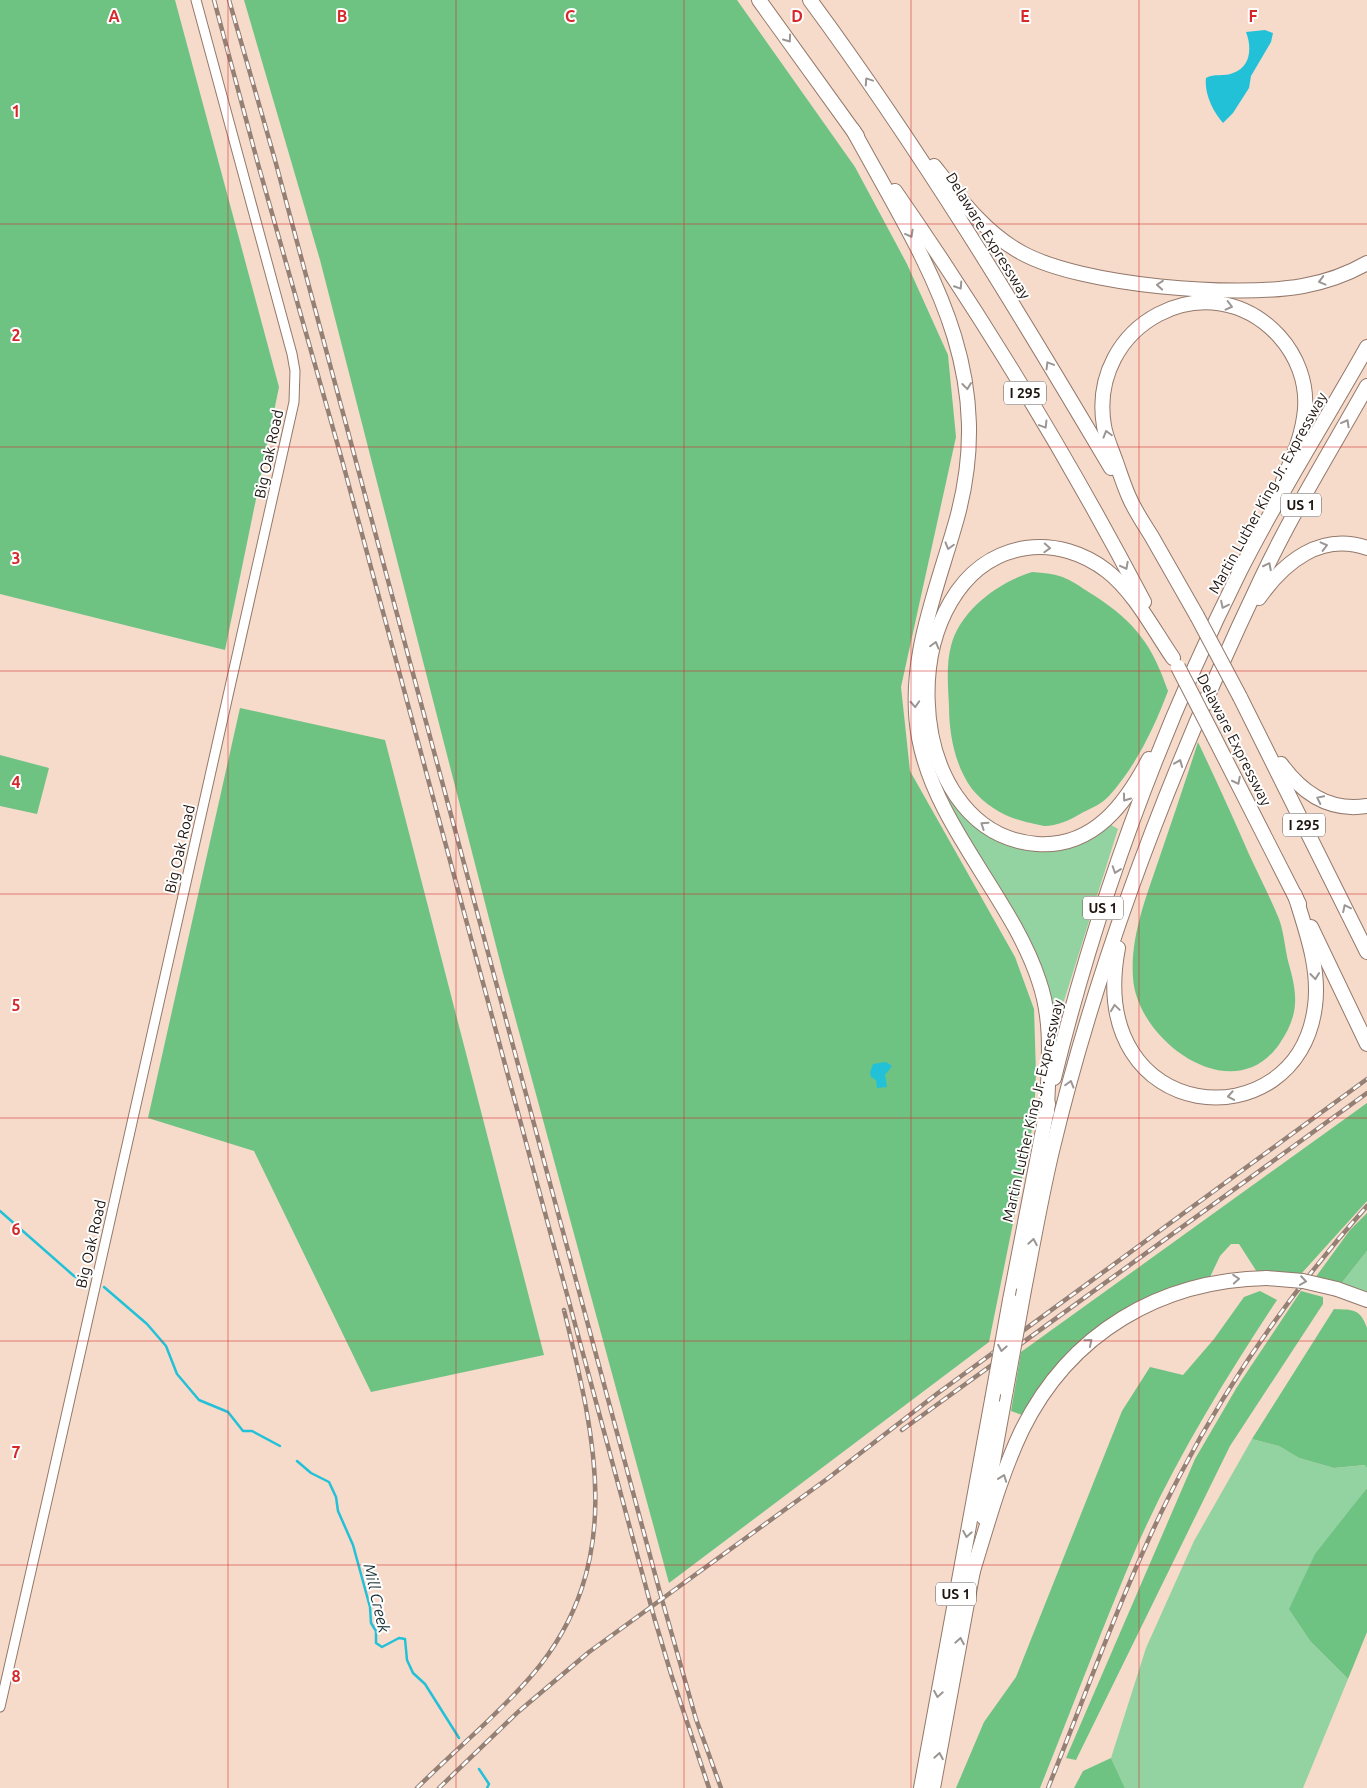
<svg xmlns="http://www.w3.org/2000/svg" width="1367" height="1788" viewBox="0 0 1367 1788" font-family="Ubuntu,sans-serif">
	<style>
		.green { fill: #93d3a1 }
		.forest { fill: #6ec383 }
		.water { fill: #22c1d8 }
		.lines { fill: none; stroke-linecap: round; stroke-linejoin: round }
		.stream { stroke: #22c1d8; stroke-width: 2.5 }
		.tertiary-casing { stroke: #93796b; stroke-width: 11 }
		.motorway-casing { stroke: #93796b; stroke-width: 16 }
		.tertiary { stroke: #fff; stroke-width: 9 }
		.motorway { stroke: #fff; stroke-width: 14 }
		.rail-casing { stroke: #948075; stroke-width: 4.5 }
		.rail { stroke: #fff; stroke-width: 2.5; stroke-dasharray: 8; stroke-linecap: butt }
		.motorway-bridge-casing { stroke: #93796b; stroke-width: 16; stroke-linecap: butt }
		.motorway-bridge { stroke: #fff; stroke-width: 14 }
		.oneway { stroke: #9b9694 }
		.grid { fill: none; stroke: #d62828; stroke-width: 1; stroke-opacity: 0.55 }
		.labels { text-anchor: middle; stroke-width: 4; stroke-linejoin: round; paint-order: stroke }
		.shield { fill: #fff; stroke: #635c58; stroke-width: 1 }
		.shield-label { font-size: 14px; font-weight: bold; fill: #201611 }
		.street-label { font-size: 15px; fill: #201611; stroke: #fff }
		.water-label { font-size: 16px; font-style: italic; fill: #193135; stroke: #fff }
		.grid-label { font-size: 16px; text-anchor: middle; font-weight: bold; fill: #d62828; stroke: #fff; stroke-width: 4; stroke-linejoin: round; paint-order: stroke }
	</style>
	<rect width="100%" height="100%" fill="#f6daca"/>
	<!-- green -->
	<g class="green">
		<path d="M 947,797 C 955,806 964,817 974,825 C 1000,846 1041,856 1073,846 C 1086,841 1099,831 1111,825 L 1118,829 L 1053,1036 L 1049,998 Z"/>
		<polygon points="1367,1251 1367,1295 1340,1285"/>
		<polygon points="1252,1439 1279,1446 1299,1458 1334,1468 1366,1465 1367,1468 1367,1488 1354,1505 1311,1642 1348,1679 1303,1788 1125,1788 1111,1758 1146,1648 1194,1541"/>
	</g>
	<!-- forest -->
	<g class="forest">
		<polygon points="0,0 175,0 279,387 225,650 0,594"/>
		<polygon points="244,0 737,0 855,167 907,264 948,355 956,437 901,687 910,771 1015,957 1034,1009 1036,1074 1034,1119 989,1342 669,1583 503,973 320,260"/>
		<path d="M 1032,572 C 1065,574 1068,579 1095,596 C 1136,623 1152,645 1168,691 C 1154,728 1136,766 1109,796 C 1102,804 1089,809 1080,814 C 1070,820 1057,826 1044,826 C 1038,825 1032,823 1026,822 C 1005,817 986,806 972,789 C 955,766 949,734 949,706 C 948,686 946,665 951,646 C 960,610 999,582 1032,572 Z"/>
		<polygon points="240,708 385,740 544,1355 371,1392 254,1151 148,1118"/>
		<path d="M 1198,742 C 1215,778 1232,815 1248,852 C 1258,874 1270,897 1279,919 C 1284,933 1285,948 1288,961 C 1292,975 1296,990 1295,1004 C 1294,1019 1288,1031 1280,1043 C 1234,1112 1137,1041 1133,978 C 1130,936 1147,895 1160,856 C 1173,818 1186,780 1198,742 Z"/>
		<polygon points="0,755 49,768 37,814 0,806"/>
		<path d="M 1367,1103 L 1367,1201 L 1301,1274 L 1257,1272 L 1239,1244 L 1231,1244 L 1220,1256 L 1210,1277 C 1120,1297 1071,1340 1022,1415 L 1011,1411 L 1021,1352 Z"/>
		<polygon points="1367,1213 1367,1251 1340,1285 1315,1278 1350,1230"/>
		<path d="M 1260,1291 L 1277,1300 C 1225,1379 1175,1460 1137,1546 C 1103,1626 1072,1708 1040,1788 L 956,1788 L 984,1722 L 1016,1677 L 1122,1411 L 1150,1367 L 1183,1375 L 1214,1339 L 1244,1297 Z"/>
		<polygon points="1301,1291 1323,1297 1323,1304 1230,1446 1076,1760 1066,1758 1195,1459 1237,1387"/>
		<path d="M 1334,1309 C 1353,1310 1360,1308 1367,1328 L 1367,1468 L 1365,1465 L 1334,1468 L 1299,1458 L 1279,1446 L 1252,1439 Z"/>
		<polygon points="1367,1488 1367,1632 1348,1679 1311,1642 1289,1609 1315,1554"/>
		<polygon points="1111,1758 1125,1788 1074,1788 1083,1771"/>
	</g>
	<!-- water -->
	<g class="water">
		<path d="M 1265,30 L 1273,33 L 1271,42 L 1251,76 L 1249,88 L 1233,113 L 1223,123 C 1213,112 1204,93 1206,78 C 1214,73 1224,77 1233,73 C 1251,67 1252,47 1246,32 Z"/>
		<polygon points="886,1062 892,1066 885,1075 887,1087 877,1088 876,1080 871,1077 870,1072 873,1064"/>
	</g>
	<g class="lines">
		<!-- stream -->
		<g class="stream">
			<polyline points="0,1211 74,1276 84,1282"/>
			<polyline points="104,1287 147,1324 166,1346 177,1374 199,1400 228,1412 243,1431 252,1431 280,1446"/>
			<polyline points="297,1461 311,1473 329,1482 336,1497 338,1511 353,1545 370,1607 371,1623 376,1631 376,1643 382,1647 399,1638 405,1639 407,1660 413,1673 425,1684 459,1738"/>
			<polyline points="479,1769 489,1784 487,1788"/>
		</g>
		<!-- tertiary casing -->
		<g class="tertiary-casing">
			<path id="tertiary" d="M 0,1707 C 99,1272 199,837 294,402 L 295,371 L 292,354 L 196,0"/>
		</g>
		<!-- motorway casing -->
		<g class="motorway-casing">
			<g id="motorway">
				<polyline points="759,0 857,136"/>
				<path d="M 810,0 C 920,149 1017,309 1111,468"/>
				<path d="M 853,130 C 923,259 999,364 957,518 C 937,590 905,662 919,738 C 935,826 1012,898 1039,981 C 1054,1024 1048,1068 1047,1112"/>
				<path d="M 934,166 C 960,199 985,233 1022,253 C 1083,286 1235,298 1303,286 C 1325,282 1348,274 1367,263"/>
				<path d="M 895,191 C 986,322 1070,461 1144,602"/>
				<path d="M 1259,598 C 1284,562 1321,532 1367,548"/>
				<path d="M 1197,616 C 1182,590 1167,563 1152,537 C 1144,524 1135,511 1129,497 C 1124,486 1120,473 1116,462 C 1112,450 1106,438 1104,426 C 1087,325 1208,259 1279,336 C 1297,356 1307,382 1305,409 C 1303,434 1293,457 1283,481"/>
				<polyline points="1240,697 1367,952"/>
				<polyline points="1214,737 1299,904"/>
				<path d="M 1149,759 C 1126,803 1094,848 1037,844 C 895,833 891,569 1026,548 C 1055,544 1084,553 1107,571 C 1135,593 1153,629 1173,658"/>
				<path d="M 1281,764 C 1302,793 1330,812 1367,806"/>
				<polyline points="1311,927 1367,1044"/>
				<path d="M 1118,948 C 1084,1127 1298,1144 1315,1006 C 1320,968 1306,931 1295,895"/>
				<path d="M 1054,1078 C 1097,903 1160,732 1240,571 C 1278,495 1325,422 1367,347"/>
				<polyline points="1337,1289 1367,1300"/>
				<path d="M 1024,1290 C 1033,1244 1041,1197 1052,1151 C 1099,954 1174,762 1261,579 C 1292,513 1331,450 1367,386"/>
				<polyline points="1010,1300 1048,1104"/>
				<polyline points="983,1517 1006,1390"/>
				<path d="M 972,1574 C 987,1526 1000,1476 1022,1430 C 1070,1333 1160,1280 1267,1278"/>
				<polyline points="921,1788 992,1400"/>
				<polyline points="933,1788 974,1565"/>
			</g>
		</g>
		<!-- tertiary -->
		<use href="#tertiary" class="tertiary"/>
		<!-- motorway -->
		<use href="#motorway" class="motorway"/>
		<!-- rail casing -->
		<g class="rail-casing">
			<g id="rail">
				<polyline points="214,0 258,164 342,460 654,1617 671,1674 709,1788"/>
				<polyline points="229,0 275,160 659,1589 696,1719 721,1788"/>
				<polyline points="902,1430 1367,1093"/>
				<path d="M 417,1788 C 455,1750 498,1715 533,1674 C 627,1563 595,1437 564,1310"/>
				<polyline points="439,1788 518,1712 589,1652 827,1479 938,1393 1367,1079"/>
				<path d="M 1048,1788 C 1090,1684 1128,1574 1180,1475 C 1231,1377 1294,1288 1367,1206"/>
			</g>
		</g>
		<!-- rail -->
		<use href="#rail" class="rail"/>
		<!-- motorway-bridge casing -->
		<g class="motorway-bridge-casing">
			<g id="motorway-bridge">
				<polyline points="1197,616 1240,697"/>
				<polyline points="1178,667 1214,737"/>
				<polyline points="1267,1278 1303,1281 1337,1289"/>
				<polyline points="1006,1390 1024,1290"/>
				<polyline points="992,1400 1010,1300"/>
			</g>
		</g>
		<!-- motorway-bridge -->
		<use href="#motorway-bridge" class="motorway-bridge"/>
	</g>
	<!-- one-way arrows -->
	<defs><path id="oneway-chevron" d="M-2-3.5L2.5 0L-2 3.5" fill="none" stroke-width="1.6" stroke-linecap="round" stroke-linejoin="round" transform="scale(1.25)"/></defs>
	<g class="oneway">
		<use href="#oneway-chevron" transform="translate(788 39) rotate(54)"/>
		<use href="#oneway-chevron" transform="translate(868 81) rotate(-124)"/>
		<use href="#oneway-chevron" transform="translate(910 234) rotate(61)"/>
		<use href="#oneway-chevron" transform="translate(1322 281) rotate(165)"/>
		<use href="#oneway-chevron" transform="translate(1160 285) rotate(-175)"/>
		<use href="#oneway-chevron" transform="translate(959 286) rotate(57)"/>
		<use href="#oneway-chevron" transform="translate(1229 306) rotate(14)"/>
		<use href="#oneway-chevron" transform="translate(1049 365) rotate(-121)"/>
		<use href="#oneway-chevron" transform="translate(967 386) rotate(83)"/>
		<use href="#oneway-chevron" transform="translate(1346 423) rotate(-61)"/>
		<use href="#oneway-chevron" transform="translate(1044 425) rotate(59)"/>
		<use href="#oneway-chevron" transform="translate(1107 434) rotate(-106)"/>
		<use href="#oneway-chevron" transform="translate(949 546) rotate(106)"/>
		<use href="#oneway-chevron" transform="translate(1324 546) rotate(-14)"/>
		<use href="#oneway-chevron" transform="translate(1047 548) rotate(3)"/>
		<use href="#oneway-chevron" transform="translate(1125 566) rotate(62)"/>
		<use href="#oneway-chevron" transform="translate(1268 566) rotate(-63)"/>
		<use href="#oneway-chevron" transform="translate(1224 605) rotate(116)"/>
		<use href="#oneway-chevron" transform="translate(935 645) rotate(-74)"/>
		<use href="#oneway-chevron" transform="translate(915 704) rotate(87)"/>
		<use href="#oneway-chevron" transform="translate(1179 763) rotate(-68)"/>
		<use href="#oneway-chevron" transform="translate(1237 781) rotate(63)"/>
		<use href="#oneway-chevron" transform="translate(1126 798) rotate(126)"/>
		<use href="#oneway-chevron" transform="translate(1320 799) rotate(-154)"/>
		<use href="#oneway-chevron" transform="translate(984 825) rotate(-146)"/>
		<use href="#oneway-chevron" transform="translate(1116 870) rotate(109)"/>
		<use href="#oneway-chevron" transform="translate(1346 908) rotate(-116)"/>
		<use href="#oneway-chevron" transform="translate(1315 976) rotate(84)"/>
		<use href="#oneway-chevron" transform="translate(1115 1008) rotate(-98)"/>
		<use href="#oneway-chevron" transform="translate(1070 1084) rotate(-74)"/>
		<use href="#oneway-chevron" transform="translate(1231 1096) rotate(170)"/>
		<use href="#oneway-chevron" transform="translate(1033 1242) rotate(-80)"/>
		<use href="#oneway-chevron" transform="translate(1236 1279) rotate(-4)"/>
		<use href="#oneway-chevron" transform="translate(1303 1281) rotate(8)"/>
		<use href="#oneway-chevron" transform="translate(1089 1342) rotate(-40)"/>
		<use href="#oneway-chevron" transform="translate(1002 1348) rotate(100)"/>
		<use href="#oneway-chevron" transform="translate(1003 1478) rotate(-70)"/>
		<use href="#oneway-chevron" transform="translate(967 1534) rotate(100)"/>
		<use href="#oneway-chevron" transform="translate(960 1641) rotate(-80)"/>
		<use href="#oneway-chevron" transform="translate(938 1694) rotate(100)"/>
		<use href="#oneway-chevron" transform="translate(939 1756) rotate(-80)"/>
	</g>
	<!-- grid -->
	<path class="grid" d="M 228,0 L 228,1788M 456,0 L 456,1788M 684,0 L 684,1788M 911,0 L 911,1788M 1139,0 L 1139,1788M 0,224 L 1367,224M 0,447 L 1367,447M 0,671 L 1367,671M 0,894 L 1367,894M 0,1118 L 1367,1118M 0,1341 L 1367,1341M 0,1565 L 1367,1565"/>
	<g class="labels">
		<!-- shield labels -->
		<g class="shield">
			<rect x="1004" y="381.5" width="42" height="23" rx="4"/>
			<rect x="1281" y="493.5" width="40" height="23" rx="4"/>
			<rect x="1283" y="813.5" width="42" height="23" rx="4"/>
			<rect x="1083" y="896.5" width="40" height="23" rx="4"/>
			<rect x="936" y="1582.5" width="40" height="23" rx="4"/>
		</g>
		<g class="shield-label">
			<text x="1025" y="398">I 295</text>
			<text x="1301" y="510">US 1</text>
			<text x="1304" y="830">I 295</text>
			<text x="1103" y="913">US 1</text>
			<text x="956" y="1599">US 1</text>
		</g>
		<!-- street labels -->
		<g class="street-label">
			<text transform="translate(988 236) rotate(58)" y="5">Delaware Expressway</text>
			<text transform="translate(269 454) rotate(-78)" y="5">Big Oak Road</text>
			<text transform="translate(1268 493) rotate(-61)" y="5">Martin Luther King Jr. Expressway</text>
			<text transform="translate(1234 740) rotate(63)" y="5">Delaware Expressway</text>
			<text transform="translate(180 849) rotate(-77)" y="5">Big Oak Road</text>
			<text transform="translate(1033 1111) rotate(-77)" y="5">Martin Luther King Jr. Expressway</text>
			<text transform="translate(91 1244) rotate(-77)" y="5">Big Oak Road</text>
		</g>
		<!-- water labels -->
		<g class="water-label">
			<text transform="translate(377 1598) rotate(77)" y="6">Mill Creek</text>
		</g>
	</g>
	<g class="grid-label">
		<text x="114" y="22">A</text>
		<text x="342" y="22">B</text>
		<text x="570" y="22">C</text>
		<text x="797" y="22">D</text>
		<text x="1025" y="22">E</text>
		<text x="1253" y="22">F</text>
		<text x="16" y="117">1</text>
		<text x="16" y="341">2</text>
		<text x="16" y="564">3</text>
		<text x="16" y="788">4</text>
		<text x="16" y="1011">5</text>
		<text x="16" y="1235">6</text>
		<text x="16" y="1458">7</text>
		<text x="16" y="1682">8</text>
	</g>
</svg>
